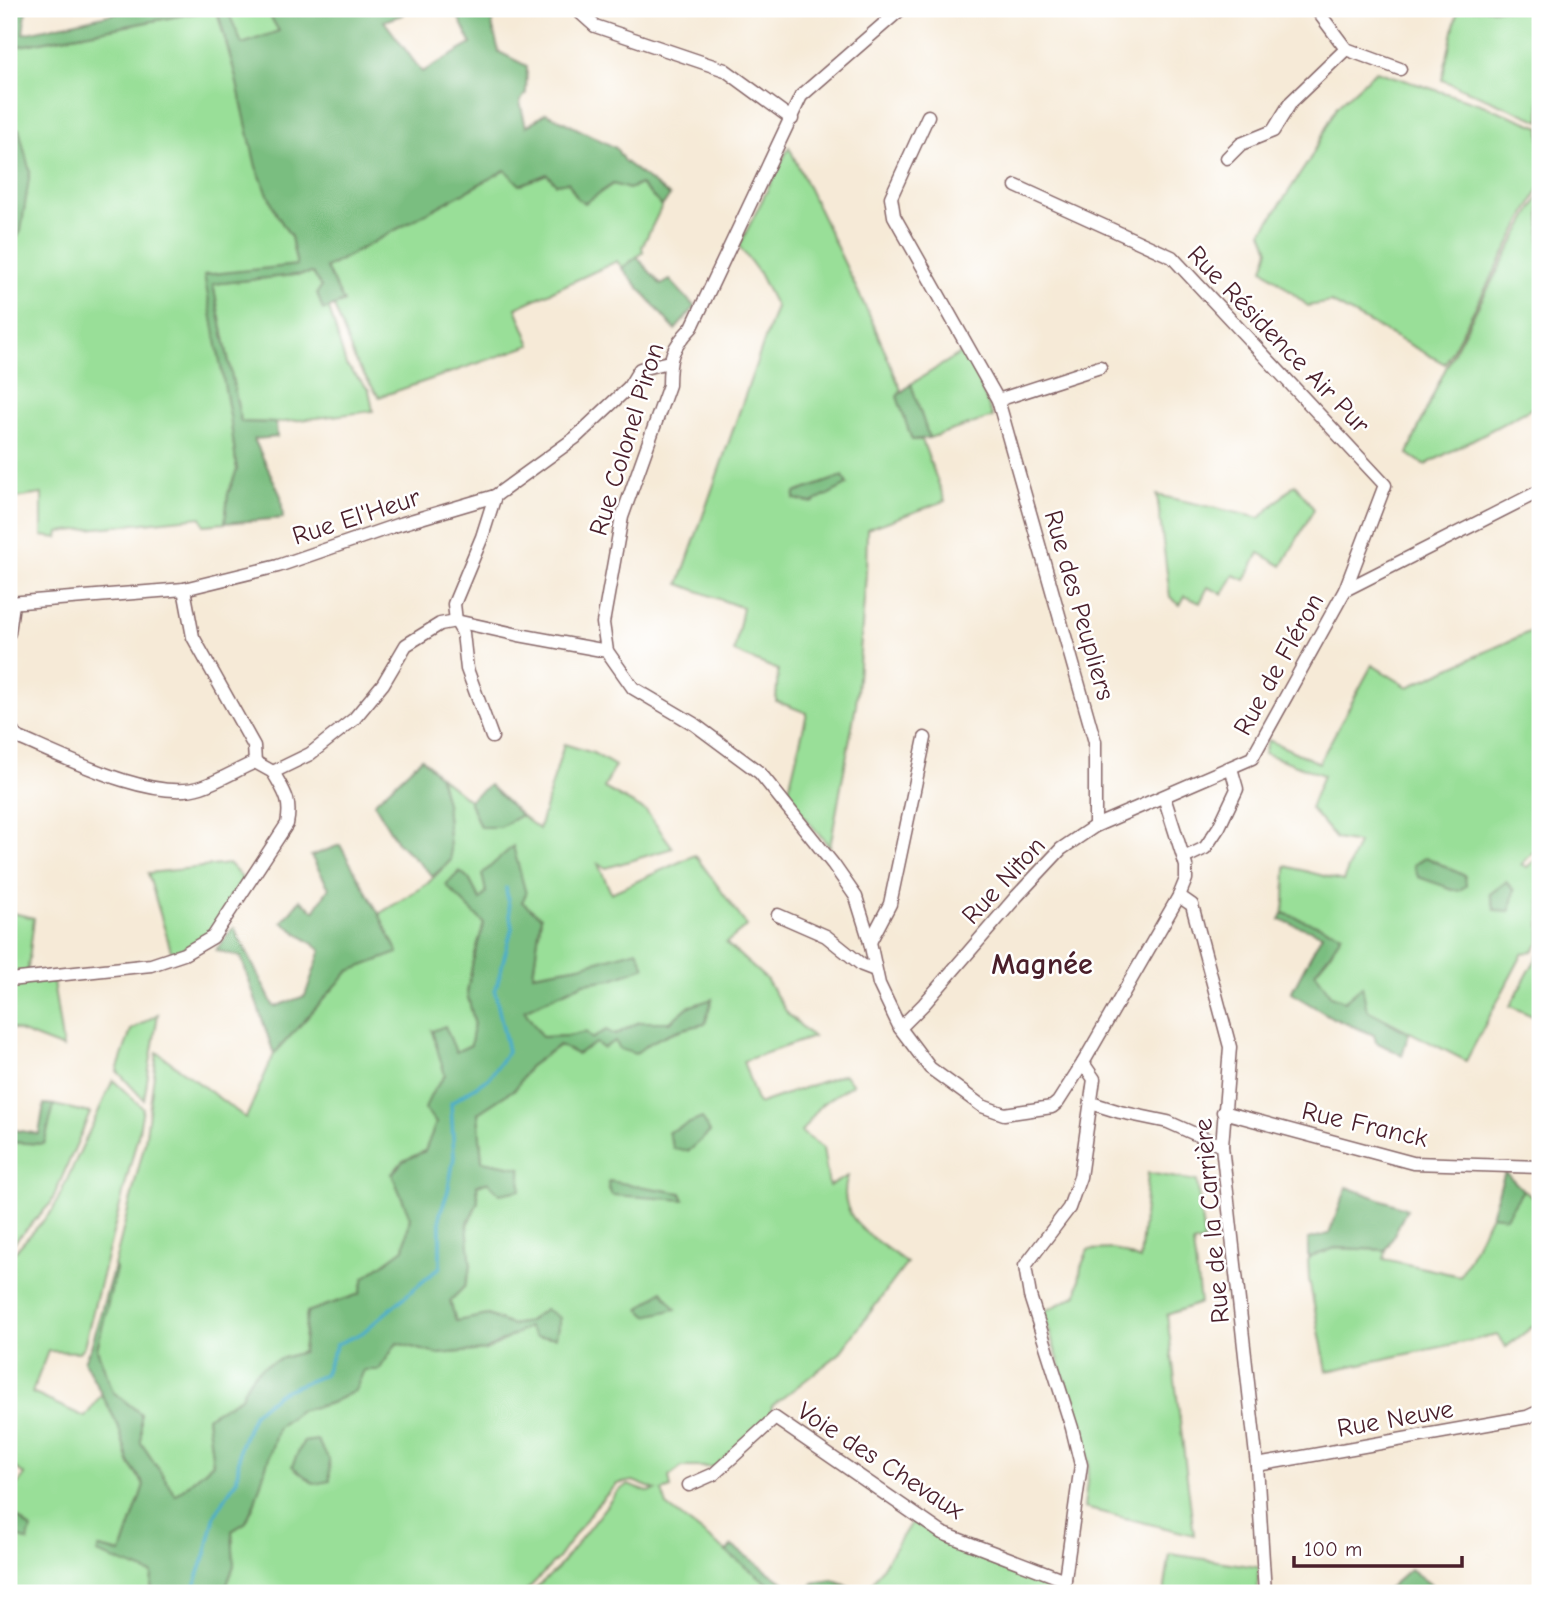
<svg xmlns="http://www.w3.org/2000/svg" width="1549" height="1602" viewBox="0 0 1549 1602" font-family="'Comic Neue',sans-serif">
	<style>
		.green { fill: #99df98; stroke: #727f62; stroke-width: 2; fill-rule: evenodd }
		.forest { fill: #7abe80; stroke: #626e56; stroke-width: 2 }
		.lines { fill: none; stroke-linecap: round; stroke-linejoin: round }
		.stream { stroke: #4baeca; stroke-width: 3.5 }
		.minor-casing { stroke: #866667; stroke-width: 15 }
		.minor { stroke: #fff; stroke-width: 12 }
		.labels { text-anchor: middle; stroke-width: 5; stroke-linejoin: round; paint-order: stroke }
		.street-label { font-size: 26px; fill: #4a1f2b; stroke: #fff }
		.quarter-label { font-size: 30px; font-weight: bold; fill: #4a1f2b; stroke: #fff }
	</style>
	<rect width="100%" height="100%" fill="#fff"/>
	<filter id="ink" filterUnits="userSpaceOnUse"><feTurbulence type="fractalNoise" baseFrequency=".0143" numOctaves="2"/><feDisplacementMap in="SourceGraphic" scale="14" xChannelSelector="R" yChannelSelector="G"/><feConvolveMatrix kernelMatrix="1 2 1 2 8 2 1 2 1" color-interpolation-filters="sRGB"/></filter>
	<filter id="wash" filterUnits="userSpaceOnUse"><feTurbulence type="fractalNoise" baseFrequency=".00686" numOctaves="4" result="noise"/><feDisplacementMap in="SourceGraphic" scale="28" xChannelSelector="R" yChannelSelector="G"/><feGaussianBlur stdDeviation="1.57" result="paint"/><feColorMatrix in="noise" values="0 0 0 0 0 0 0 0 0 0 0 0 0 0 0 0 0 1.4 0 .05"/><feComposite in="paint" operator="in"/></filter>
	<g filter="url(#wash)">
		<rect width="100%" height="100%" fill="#f6ead7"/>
		<!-- green -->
		<g class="green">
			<polygon points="216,9 277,215 291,237 297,266 205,275 230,416 237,470 228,494 225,523 204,525 201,517 59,532 58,538 42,536 42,494 9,499 9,249 21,231 18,129 9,131 9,48"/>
			<polygon points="227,9 266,9 279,31 241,45"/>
			<polygon points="1458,9 1540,9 1540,121 1442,80"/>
			<polygon points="1376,71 1480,104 1540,127 1540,187 1445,364 1331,302 1308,306 1263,269 1269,250 1262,232 1310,159 1337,106"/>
			<path d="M 789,147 L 873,323 L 901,390 L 897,396 L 912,440 L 922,440 L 945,501 L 867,529 L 866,574 L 856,705 L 830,847 L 787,797 L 807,713 L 776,701 L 778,670 L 734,652 L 743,608 L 679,584 L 776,307 L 759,273 L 739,246 ZM 843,476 L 847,484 L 794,499 L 795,493 Z"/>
			<polygon points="505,170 548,174 568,182 578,199 613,184 629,189 640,184 662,206 642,247 643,252 622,268 617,261 516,308 531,345 379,397 356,363 334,306 343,303 325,268"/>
			<path d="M 1540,195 L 1540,404 L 1425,465 L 1408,454 C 1443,363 1493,280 1540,195 Z"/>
			<polygon points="313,273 322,287 323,309 329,308 346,365 369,390 373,411 276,423 241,422 213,284"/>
			<polygon points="966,350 993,417 929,438 911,384"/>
			<polygon points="1295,484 1314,509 1282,566 1259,553 1245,580 1234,575 1223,594 1208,587 1200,603 1185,596 1180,605 1170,597 1157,495 1260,518"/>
			<polygon points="1540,627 1540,845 1521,865 1527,867 1540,856 1540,941 1534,951 1523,953 1466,1061 1367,1010 1331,996 1315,972 1329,955 1341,934 1283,913 1285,902 1286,866 1343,881 1358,843 1336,839 1310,808 1323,775 1264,753 1268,740 1319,763 1372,665 1408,687"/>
			<path d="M 564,744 L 593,753 L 615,766 L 604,788 L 646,811 L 673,848 L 606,868 L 598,864 L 611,893 L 695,855 L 747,926 L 726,943 L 766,979 L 788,1014 L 813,1037 L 743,1061 L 758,1104 L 844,1074 L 853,1084 L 822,1104 L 801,1132 L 823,1148 L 829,1186 L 848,1176 C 833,1220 877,1240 907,1263 L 839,1354 L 772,1406 L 770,1416 L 715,1467 L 682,1467 L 669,1477 L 671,1488 L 662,1491 L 667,1506 L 781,1593 L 530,1593 L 557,1569 L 618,1491 L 628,1485 L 648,1492 L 656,1490 L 633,1481 L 617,1484 L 595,1507 L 558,1558 L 524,1593 L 224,1593 L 234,1565 L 232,1531 L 246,1522 L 255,1502 L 278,1427 L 299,1411 L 331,1403 L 364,1369 L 379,1369 L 397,1343 L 437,1354 L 486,1350 L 528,1327 L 545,1309 L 528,1322 L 511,1325 L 488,1315 L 456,1322 L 450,1301 L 465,1286 L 471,1267 L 467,1225 L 478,1202 L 477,1185 L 520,1168 L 482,1161 L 478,1113 L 516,1088 L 529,1067 L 560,1045 L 615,1041 L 635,1053 C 657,1037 678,1029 705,1024 L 712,1000 L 688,1007 L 670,1022 L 639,1022 L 615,1035 L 592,1040 L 586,1032 L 568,1036 L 542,1037 L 524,1010 L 584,983 L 612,979 L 580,966 L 533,974 L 541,917 L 486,892 L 480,900 L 469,879 L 459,871 L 447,884 L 484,923 L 473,961 L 467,993 L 474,1021 L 471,1045 L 456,1052 L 432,1031 L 446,1075 L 430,1096 L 436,1123 L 425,1151 L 403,1161 L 392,1174 L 410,1217 L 404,1249 L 364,1278 L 360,1294 L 307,1312 L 303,1352 C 273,1361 252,1364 241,1397 L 207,1417 L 213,1463 L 176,1495 L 141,1443 L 141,1414 L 113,1392 L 97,1349 L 116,1269 L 114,1266 L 145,1142 L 157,1052 L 246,1118 L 274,1054 L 349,971 L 397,953 L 379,914 L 427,884 L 451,860 L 446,803 L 439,776 L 469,800 L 480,827 L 500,827 L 521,815 L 539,829 Z"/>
			<polygon points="229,864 246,882 210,936 172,954 148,873"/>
			<polygon points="9,912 34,918 27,976 9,976"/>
			<polygon points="1538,955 1540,957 1539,1019 1510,1006"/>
			<polygon points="53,981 63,1048 9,1027 9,982"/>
			<polygon points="158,1014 144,1100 117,1071 131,1030"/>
			<polygon points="113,1080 143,1108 139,1131 84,1346 79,1352 48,1351 32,1393 85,1417 102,1394 118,1425 129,1462 144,1485 121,1553 99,1548 152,1574 151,1593 9,1593 9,1531 27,1541 9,1500 9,1496 25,1475 9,1463 9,1258 53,1210"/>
			<polygon points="54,1105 90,1113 51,1203 9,1248 9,1142 44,1144"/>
			<polygon points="1148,1173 1197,1181 1204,1241 1193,1244 1200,1303 1167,1315 1194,1535 1084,1508 1089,1464 1084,1440 1043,1312 1077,1295 1081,1267 1088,1250 1114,1249 1140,1260"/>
			<path d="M 1523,1190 L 1540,1203 C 1540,1215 1536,1232 1540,1242 L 1540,1321 L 1506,1347 L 1497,1335 L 1327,1371 L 1309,1280 L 1308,1258 L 1335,1248 L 1386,1250 L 1384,1259 L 1460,1276 L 1491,1215 L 1506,1216 Z"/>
			<polygon points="912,1521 946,1541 1056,1584 1058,1593 866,1593"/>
			<polygon points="1170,1554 1258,1567 1258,1593 1164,1593"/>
		</g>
		<!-- forest -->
		<g class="forest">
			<polygon points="15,9 26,9 23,34 135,9 227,9 242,44 279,31 266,9 406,9 402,15 384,21 422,72 471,44 458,16 458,9 493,9 492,24 499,52 527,66 526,93 520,102 526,127 546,113 616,148 624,161 670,196 662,206 640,184 629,189 613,184 585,203 578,199 568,182 556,184 547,174 520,185 505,170 326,268 344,302 323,310 317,293 321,287 313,273 213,284 241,422 276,423 277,437 254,439 281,496 283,518 225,523 228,494 237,470 230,416 204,275 297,265 291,237 277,215 256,167 234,70 217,9 9,48 9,22"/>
			<polygon points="19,129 30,172 21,231 9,251 9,131"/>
			<polygon points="637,257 661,285 670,280 695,307 675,330 622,268"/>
			<polygon points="911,384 929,438 912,440 897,396"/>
			<polygon points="843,476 847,485 812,503 794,499 795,493"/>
			<polygon points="422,758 439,776 446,803 451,860 433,876 397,842 374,803"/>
			<polygon points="489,785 521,815 500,827 480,827 469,800"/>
			<polygon points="340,845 379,914 398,953 349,971 274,1054 241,957 216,950 234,927 274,1007 305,996 321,950 282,922 300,900 314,911 329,888 311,856"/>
			<path d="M 513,846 L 526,894 L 522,902 L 541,917 L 533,974 L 580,966 L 637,950 L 645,967 L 612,979 L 584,983 L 524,1010 L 542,1037 L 568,1036 L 586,1032 L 592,1039 L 606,1030 L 615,1035 L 639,1022 L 670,1022 L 688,1007 L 712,999 L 705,1024 C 677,1029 657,1036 635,1054 L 620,1049 L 615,1041 L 603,1048 L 596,1043 L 577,1054 L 559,1045 L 529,1067 L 516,1088 L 478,1113 L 482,1161 L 520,1168 L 521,1190 L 500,1194 L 488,1182 L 477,1185 L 478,1202 L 467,1225 L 471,1267 L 465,1286 L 450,1301 L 456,1321 L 488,1315 L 511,1325 L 528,1322 L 545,1309 L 560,1318 L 556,1337 L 536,1337 L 528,1327 L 486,1350 L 437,1354 L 397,1343 L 379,1370 L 364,1370 L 355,1391 L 331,1403 L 299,1411 L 278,1427 L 255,1502 L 246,1522 L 232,1531 L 234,1565 L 224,1593 L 151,1593 L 152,1574 L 97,1553 L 99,1548 L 121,1553 L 144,1485 L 129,1462 L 118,1425 L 84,1361 L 91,1347 L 114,1266 L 116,1269 L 97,1349 L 113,1392 L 141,1414 L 141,1443 L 176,1495 L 213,1463 L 207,1417 L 241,1397 C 252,1364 273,1361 303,1352 L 307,1312 L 360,1294 L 364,1278 L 404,1249 L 410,1217 L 392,1174 L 403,1161 L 425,1151 L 436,1123 L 425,1109 L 430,1096 L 445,1075 L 432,1031 L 445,1026 L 456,1052 L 471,1045 L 474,1021 L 467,993 L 473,961 L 484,923 L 446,885 L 460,871 L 469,879 L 480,900 L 486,892 L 482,874 Z"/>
			<polygon points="1426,857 1465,876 1466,886 1458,891 1418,877 1414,865"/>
			<polygon points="1506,882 1514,890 1510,911 1495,910 1490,894"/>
			<polygon points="1283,913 1342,934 1329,955 1315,972 1331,996 1344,1001 1362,986 1367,1010 1409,1033 1402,1055 1376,1042 1374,1035 1333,1018 1291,993 1322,934 1280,920"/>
			<polygon points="44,1104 54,1105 44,1144 9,1142 9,1129 39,1134"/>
			<polygon points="702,1118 710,1132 689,1151 674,1149 668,1132"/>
			<polygon points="1505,1172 1523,1190 1506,1217 1491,1215"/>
			<polygon points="609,1181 681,1193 684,1200 612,1195 608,1187"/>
			<polygon points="1347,1187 1407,1209 1386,1250 1335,1248 1308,1258 1308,1239 1329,1234"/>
			<polygon points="662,1291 676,1309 647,1316 640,1309"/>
			<polygon points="317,1440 329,1459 330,1481 314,1484 292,1466 303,1442"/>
			<polygon points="9,1500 16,1516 31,1529 27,1541 9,1531"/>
			<polygon points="732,1546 798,1593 781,1593 726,1552"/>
			<polygon points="1410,1569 1442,1593 1383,1593"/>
			<polygon points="833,1580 865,1593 808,1593 813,1583"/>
		</g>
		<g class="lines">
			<!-- stream -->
			<polyline class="stream" points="192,1593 206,1553 215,1515 237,1479 240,1447 254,1413 279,1393 324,1375 337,1344 362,1333 440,1267 440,1214 448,1191 454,1157 451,1103 489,1078 508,1051 495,992 512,928 506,888"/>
		</g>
	</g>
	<g filter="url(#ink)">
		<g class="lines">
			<!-- minor casing -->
			<g class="minor-casing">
				<g id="minor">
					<polyline points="576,9 595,26 725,70 792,119"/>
					<path d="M 901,9 L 801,96 L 692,327 C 672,348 669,356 669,385 L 622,517 L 603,623 L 607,651 L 633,688 L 694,724 L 760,773 L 833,864 L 856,897 L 870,942 L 879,984 L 900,1028 L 930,1068 L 982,1106 L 1004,1114 L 1052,1107 L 1058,1102 L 1083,1063 L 1179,896 L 1186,879 L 1186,866 L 1164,797"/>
					<polyline points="1316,9 1346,49 1400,69"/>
					<polyline points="928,116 891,197 894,216 998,400 1095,742 1095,826"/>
					<polyline points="1227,158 1241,144 1273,131 1291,102 1346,49"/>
					<polyline points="998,400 1100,367"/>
					<polyline points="184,589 193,637 254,746 255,762"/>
					<polyline points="1345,590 1540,491"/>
					<polyline points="9,603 184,589 278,566 397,525 495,496 575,438 629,387 640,369 669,362"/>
					<polyline points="9,633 13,604"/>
					<path d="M 9,728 L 17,737 C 62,756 153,803 201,787 C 219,781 237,770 255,762 L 273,772"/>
					<polyline points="492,737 467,669 463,633 456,621 454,604 482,537 495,496"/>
					<polyline points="1184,858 1205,848 1219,827 1237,789 1231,768"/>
					<polyline points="1179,896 1192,905 1230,1047 1222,1146 1257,1465 1265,1593"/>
					<polyline points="778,915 826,936 862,965 875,970"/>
					<polyline points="870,942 890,904 925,738"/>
					<path d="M 9,980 L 151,965 L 184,954 L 213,937 L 287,824 C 292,800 284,792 273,772 L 310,754 L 354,719 L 383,684 L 406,645 L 440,624 L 456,621 L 519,635 L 607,651"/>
					<polyline points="900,1028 924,1004 1017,896 1061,849 1095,826 1252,758 1345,590 1385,485 1172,257 1016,186"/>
					<polyline points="1091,1103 1120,1112 1168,1122 1222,1146"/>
					<polyline points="1223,1112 1413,1163 1540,1167"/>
					<polyline points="1257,1465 1527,1417 1540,1411"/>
					<polyline points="689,1485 714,1474 775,1418 942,1533 1065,1580"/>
					<polyline points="1063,1593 1081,1465 1072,1428 1030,1296 1025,1266 1069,1208 1080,1177 1094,1079 1083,1063"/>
				</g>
			</g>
			<!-- minor -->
			<use href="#minor" class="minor"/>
		</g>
	</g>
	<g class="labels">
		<!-- street labels -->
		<g class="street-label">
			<text transform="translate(1279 339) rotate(46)" y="9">Rue Résidence Air Pur</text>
			<text transform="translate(626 439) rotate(-73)" y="9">Rue Colonel Piron</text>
			<text transform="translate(356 516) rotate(-18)" y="9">Rue El'Heur</text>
			<text transform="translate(1080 605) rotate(74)" y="9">Rue des Peupliers</text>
			<text transform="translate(1278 664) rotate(-61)" y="9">Rue de Fléron</text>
			<text transform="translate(1003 880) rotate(-47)" y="9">Rue Niton</text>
			<text transform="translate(1365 1124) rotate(13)" y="9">Rue Franck</text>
			<text transform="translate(1211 1221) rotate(-95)" y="9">Rue de la Carrière</text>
			<text transform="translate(1395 1418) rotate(-10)" y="9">Rue Neuve</text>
			<text transform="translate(881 1460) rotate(33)" y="9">Voie des Chevaux</text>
		</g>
		<!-- quarter labels -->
		<g class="quarter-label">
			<text x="1042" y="974">Magnée</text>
		</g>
	</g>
	<!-- margin -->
	<rect width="1549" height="1602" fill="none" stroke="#fff" stroke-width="35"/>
	<!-- scale -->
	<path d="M1294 1556v10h168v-10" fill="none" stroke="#4a1f2b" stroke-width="3.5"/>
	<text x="1304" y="1556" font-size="21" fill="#4a1f2b" stroke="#ffffff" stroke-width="5" paint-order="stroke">100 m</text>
</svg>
